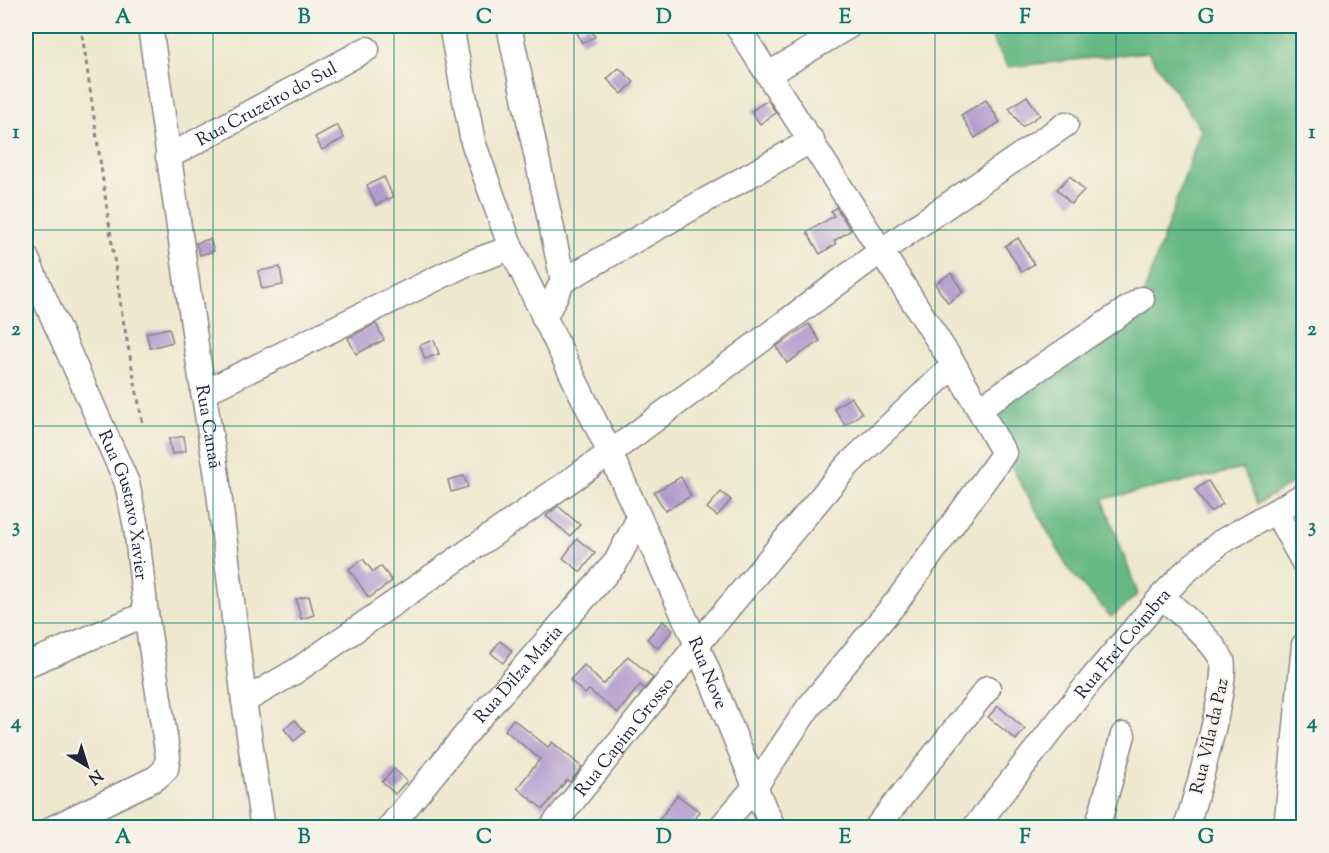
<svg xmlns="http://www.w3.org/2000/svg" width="1329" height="853" viewBox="0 0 1329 853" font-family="'Sorts Mill Goudy',serif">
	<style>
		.forest { fill: #66b884; stroke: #446d60; stroke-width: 1.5 }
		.building { fill: #b39acd }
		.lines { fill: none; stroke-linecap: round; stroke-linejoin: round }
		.minor-casing { stroke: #888584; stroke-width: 27 }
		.path { stroke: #888584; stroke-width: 3; stroke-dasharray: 4.5 4.5; stroke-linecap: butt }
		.minor { stroke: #fff; stroke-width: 24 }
		.grid { fill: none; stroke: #0f766e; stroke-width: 1.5; stroke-opacity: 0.55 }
		.labels { text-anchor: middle; stroke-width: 4.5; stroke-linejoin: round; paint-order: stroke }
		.street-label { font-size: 18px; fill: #22223b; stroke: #f7f3e8 }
		.neatline { fill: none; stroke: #0f766e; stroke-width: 2 }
		.grid-label { font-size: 20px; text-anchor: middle; font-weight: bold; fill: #0f766e }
	</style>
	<rect width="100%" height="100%" fill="#f7f3e8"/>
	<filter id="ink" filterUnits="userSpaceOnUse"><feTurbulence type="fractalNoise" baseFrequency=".0167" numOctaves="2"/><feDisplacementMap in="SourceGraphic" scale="12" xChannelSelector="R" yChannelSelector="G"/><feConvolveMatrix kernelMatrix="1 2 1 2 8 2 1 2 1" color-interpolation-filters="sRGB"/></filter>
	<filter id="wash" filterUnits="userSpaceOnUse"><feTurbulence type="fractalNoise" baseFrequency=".008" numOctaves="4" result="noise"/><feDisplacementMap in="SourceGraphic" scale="24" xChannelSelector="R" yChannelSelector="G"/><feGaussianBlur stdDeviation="1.35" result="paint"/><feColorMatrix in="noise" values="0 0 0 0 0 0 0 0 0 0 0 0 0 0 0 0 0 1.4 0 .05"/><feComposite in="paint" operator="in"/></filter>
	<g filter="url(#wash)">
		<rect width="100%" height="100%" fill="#eee8ce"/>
		<!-- forest -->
		<polygon class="forest" points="985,26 1303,26 1303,477 1257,504 1243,469 1103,499 1138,594 1111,617 1070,571 979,409 1142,299 1201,129 1148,52 1008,67"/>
		<g id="blocks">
			<!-- building -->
			<g class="building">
				<polygon points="586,26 589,26 595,37 582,43 576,30"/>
				<polygon points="619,68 634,82 622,94 607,79"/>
				<polygon points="1027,96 1040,115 1022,127 1009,108"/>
				<polygon points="768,100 776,113 760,124 751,111"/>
				<polygon points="986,100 1000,122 975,138 961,115"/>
				<polygon points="337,125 344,138 322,150 315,137"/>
				<polygon points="1070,176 1084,190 1071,204 1057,189"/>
				<polygon points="384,177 393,197 376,205 367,185"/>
				<polygon points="836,207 851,230 834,241 836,244 820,254 807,232 834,216 831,211"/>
				<polygon points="1018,238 1034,264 1022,272 1005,246"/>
				<polygon points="210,239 214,251 200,255 196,243"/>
				<polygon points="280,267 283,285 262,289 258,271"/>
				<polygon points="951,273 963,292 948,303 935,284"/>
				<polygon points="376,324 384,340 356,354 348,338"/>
				<polygon points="809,324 820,341 787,363 776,347"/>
				<polygon points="169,328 173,342 150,348 146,333"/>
				<polygon points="434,340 439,354 425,359 420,345"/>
				<polygon points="851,397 862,413 845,425 834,408"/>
				<polygon points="184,436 186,451 172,454 169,439"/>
				<polygon points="464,476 468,487 451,492 448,480"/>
				<polygon points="681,477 691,496 665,511 654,492"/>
				<polygon points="1208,481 1223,504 1210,512 1195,490"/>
				<polygon points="721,492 731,500 717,516 707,508"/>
				<polygon points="558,506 580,525 570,536 546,516"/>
				<polygon points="577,539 595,553 581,572 563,558"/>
				<polygon points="363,559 373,572 381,566 392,581 369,598 349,569"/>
				<polygon points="309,596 314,615 301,619 296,599"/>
				<polygon points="663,621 673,630 658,648 647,639"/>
				<polygon points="500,641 512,651 503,663 491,653"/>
				<polygon points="628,656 653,678 644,689 640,685 618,713 589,690 585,694 570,680 584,665 603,684 605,683"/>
				<polygon points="998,706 1025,729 1016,740 988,717"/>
				<polygon points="513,719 548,747 552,742 582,767 570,782 567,780 543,809 517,788 540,759 505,730"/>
				<polygon points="295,720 305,732 294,741 284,729"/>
				<polygon points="394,769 407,781 395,794 382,782"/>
				<polygon points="677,795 700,812 689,828 653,828"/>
			</g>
		</g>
	</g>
	<g filter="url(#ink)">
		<use href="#blocks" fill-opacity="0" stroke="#888584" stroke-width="1.5"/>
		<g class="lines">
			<!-- minor casing -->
			<g class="minor-casing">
				<g id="minor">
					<path id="s1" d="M 150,26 L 198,359 L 217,476 L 244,701 L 263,828"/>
					<path id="s2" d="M 451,26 L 473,142 L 511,248 L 610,453 L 697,645 L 764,808 L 774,828"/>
					<polyline points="509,26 563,281 544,318"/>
					<polyline points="769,74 849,26"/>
					<path id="s3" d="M 168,157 L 367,49"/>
					<path id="s4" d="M 26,257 L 127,483 L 136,527 L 146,614 L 168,757 L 166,769 L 156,778 L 53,828"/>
					<polyline points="563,281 812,140"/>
					<polyline points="203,393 466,264 511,248"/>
					<polyline points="979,409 1142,299"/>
					<polyline points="1276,512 1304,563"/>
					<path d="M 1162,596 C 1178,612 1213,640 1222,660 C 1230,679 1194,803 1186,828"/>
					<polyline points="26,665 146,614"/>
					<polyline points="244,701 296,671 610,453 881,251 1066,124"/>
					<path id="s5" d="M 389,828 L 481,716 L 616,562 L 639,518"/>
					<path id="s6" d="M 551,828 L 697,645 L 848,465 L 954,365"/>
					<polyline points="720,828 755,787 808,708 898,600 1004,453 954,365 737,26"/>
					<polyline points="876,828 988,688"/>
					<path id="s7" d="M 974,828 L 1091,680 L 1162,596 L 1185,572 L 1221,542 L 1304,495"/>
					<polyline points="1097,828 1123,735"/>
					<polyline points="1286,828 1304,645"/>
				</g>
			</g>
			<!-- path -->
			<polyline class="path" points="81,26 122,314 143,425"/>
			<!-- minor -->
			<use href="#minor" class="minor"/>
		</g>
	</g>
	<!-- grid -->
	<path class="grid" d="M 213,26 L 213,828M 394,26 L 394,828M 574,26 L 574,828M 755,26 L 755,828M 935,26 L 935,828M 1116,26 L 1116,828M 26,230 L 1304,230M 26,426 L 1304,426M 26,623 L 1304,623"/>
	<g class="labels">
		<!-- street labels -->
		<g class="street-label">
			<text dy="6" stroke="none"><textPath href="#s3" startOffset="112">Rua Cruzeiro do Sul</textPath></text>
			<text dy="6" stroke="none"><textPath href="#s1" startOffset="405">Rua Canaã</textPath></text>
			<text dy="6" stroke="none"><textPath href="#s4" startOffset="268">Rua Gustavo Xavier</textPath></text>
			<text dy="6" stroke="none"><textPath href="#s7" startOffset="237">Rua Frei Coimbra</textPath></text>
			<text dy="6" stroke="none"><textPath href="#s2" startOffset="699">Rua Nove</textPath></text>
			<text dy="6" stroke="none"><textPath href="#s5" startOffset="201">Rua Dilza Maria</textPath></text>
			<text dy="6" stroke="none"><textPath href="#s6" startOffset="117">Rua Capim Grosso</textPath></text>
			<text transform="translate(1209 736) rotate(-77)" y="6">Rua Vila da Paz</text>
		</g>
	</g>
	<!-- margin -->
	<rect width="1329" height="853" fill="none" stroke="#f7f3e8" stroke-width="66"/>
	<!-- north arrow -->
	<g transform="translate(87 766) rotate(142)" stroke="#f7f3e8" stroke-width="4.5" paint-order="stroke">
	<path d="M0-4.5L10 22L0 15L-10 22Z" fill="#22223b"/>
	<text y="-9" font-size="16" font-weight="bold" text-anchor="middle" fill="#22223b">N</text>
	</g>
	<rect x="33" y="33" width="1263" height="787" class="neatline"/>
	<g class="grid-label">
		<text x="123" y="23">A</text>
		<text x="304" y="23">B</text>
		<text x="484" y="23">C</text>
		<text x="664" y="23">D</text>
		<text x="845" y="23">E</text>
		<text x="1025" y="23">F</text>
		<text x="1206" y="23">G</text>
		<text x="16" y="138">1</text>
		<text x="1312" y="138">1</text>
		<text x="16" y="335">2</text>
		<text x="1312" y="335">2</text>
		<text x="16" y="532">3</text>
		<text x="1312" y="532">3</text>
		<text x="16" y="728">4</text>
		<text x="1312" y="728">4</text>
		<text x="123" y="843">A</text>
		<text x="304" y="843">B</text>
		<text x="484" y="843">C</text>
		<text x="664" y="843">D</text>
		<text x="845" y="843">E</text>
		<text x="1025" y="843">F</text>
		<text x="1206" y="843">G</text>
	</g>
</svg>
